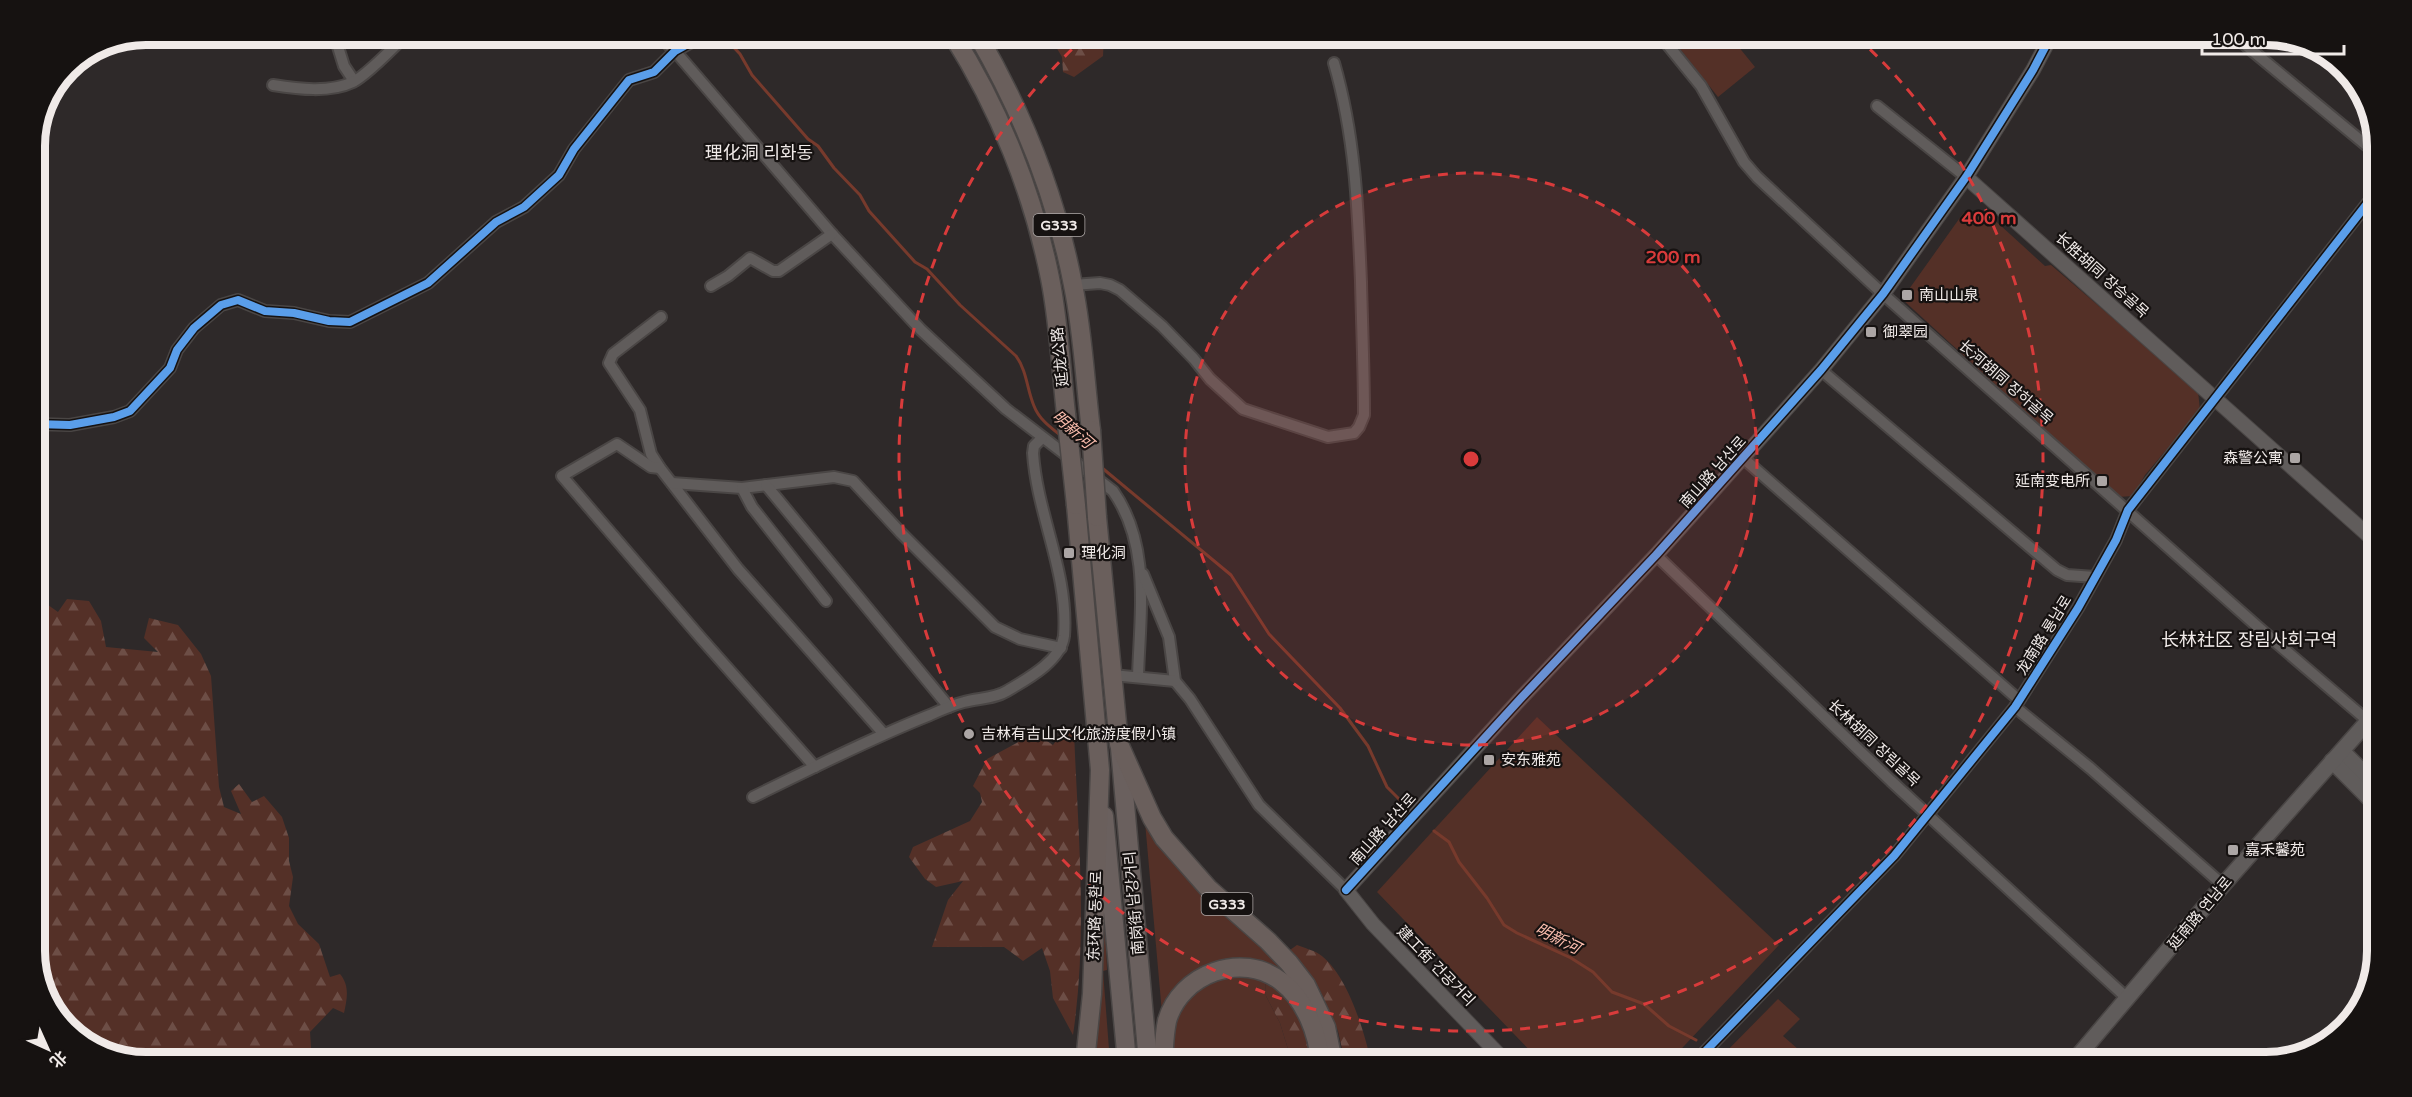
<svg xmlns="http://www.w3.org/2000/svg" width="2412" height="1097" viewBox="0 0 2412 1097" font-family="'Varela Round','Noto Sans SC','Noto Sans KR',sans-serif">
	<style>
		.green { fill: #543027 }
		.forest { fill: url(#forest-firs) }
		.lines { fill: none; stroke-linecap: round; stroke-linejoin: round }
		.stream { stroke: #773a2c; stroke-width: 3 }
		.minor-casing { stroke: #4a4645; stroke-width: 14 }
		.tertiary-casing { stroke: #4a4645; stroke-width: 16 }
		.secondary-casing { stroke: #4a4645; stroke-width: 18 }
		.primary-casing { stroke: #4a4645; stroke-width: 21 }
		.trunk-casing { stroke: #4a4645; stroke-width: 21 }
		.minor { stroke: #605c5b; stroke-width: 10 }
		.tertiary { stroke: #605c5b; stroke-width: 14 }
		.secondary { stroke: #605c5b; stroke-width: 15 }
		.primary { stroke: #6a605e; stroke-width: 18 }
		.trunk { stroke: #6a5f5c; stroke-width: 18 }
		.trunk-bridge-casing { stroke: #4a4645; stroke-width: 21; stroke-linecap: butt }
		.trunk-bridge { stroke: #6a5f5c; stroke-width: 18 }
		.cycleway-casing { stroke: #161211; stroke-width: 11 }
		.cycleway { stroke: #5a9eea; stroke-width: 8 }
		.ring { fill: none; stroke: #d93b3b; stroke-width: 3; stroke-dasharray: 10 8 }
		.poi-dot { fill: #aca6a5; stroke: #161211; stroke-width: 2 }
		.labels { text-anchor: middle; stroke-width: 4.5; stroke-linejoin: round; paint-order: stroke }
		.shield { fill: #161211; stroke: #afa9a8; stroke-width: 1.5 }
		.shield-label { font-size: 14px; font-weight: bold; fill: #f0eae8 }
		.street-label { font-size: 15px; fill: #f0eae8; stroke: #161211 }
		.poi-label { font-size: 15px; fill: #f0eae8; stroke: #161211; text-anchor: start }
		.water-label { font-size: 16px; font-style: italic; fill: #fcbeae; stroke: #161211 }
		.quarter-label { font-size: 18px; fill: #f0eae8; stroke: #161211 }
		.rim { fill: none; stroke: #f0eae8; stroke-width: 8 }
		.centre { fill: #d93b3b; stroke: #161211; stroke-width: 3 }
		.ring-label { font-size: 18px; text-anchor: middle; font-weight: bold; fill: #d93b3b; stroke: #161211; stroke-width: 4.5; stroke-linejoin: round; paint-order: stroke }
	</style>
	<defs>
		<pattern id="forest-firs" width="22" height="20" patternUnits="userSpaceOnUse" patternTransform="scale(1.5)"><rect width="22" height="20" fill="#543027"/><path d="M5 1l3.5 6h-7zM16 11l3.5 6h-7z" fill="#6d4e46"/></pattern>
	</defs>
	<rect width="100%" height="100%" fill="#2e2929"/>
	<!-- green -->
	<g class="green">
		<polygon points="1669,35 1729,35 1755,67 1718,97"/>
		<polygon points="1964,212 1988,214 2045,266 2051,265 2198,391 2200,410 2145,475 2133,496 2118,497 1902,299"/>
		<polygon points="1537,717 1779,945 1669,1062 1541,1062 1377,892"/>
		<polygon points="1145,822 1287,968 1283,973 1235,962 1162,1013"/>
		<polygon points="1101,915 1105,922 1107,970 1103,971 1110,1062 1092,1062"/>
		<polygon points="1238,972 1265,980 1266,996 1280,1023 1292,1062 1171,1062 1171,1034 1183,1004 1206,981"/>
		<polygon points="1778,999 1800,1019 1783,1036 1806,1056 1802,1062 1717,1061"/>
	</g>
	<!-- forest -->
	<g class="forest">
		<polygon points="1049,35 1104,35 1103,56 1074,77 1063,72 1062,57"/>
		<path d="M 67,599 L 89,601 L 101,621 L 106,647 L 158,652 L 144,638 L 149,618 L 178,625 L 201,654 L 211,676 L 219,787 L 224,807 L 241,814 L 231,791 L 239,784 L 252,802 L 264,796 L 282,817 L 289,838 L 289,861 L 293,877 L 289,906 L 298,924 L 319,944 L 330,977 L 340,974 C 350,986 347,999 344,1013 L 333,1008 L 310,1032 L 312,1062 L 146,1062 L 103,1054 L 53,1013 L 35,959 L 35,602 L 41,600 L 58,612 Z"/>
		<path d="M 1074,732 C 1078,834 1088,934 1073,1035 L 1053,998 L 1050,971 L 1042,948 L 1023,961 L 1004,947 L 932,947 L 948,900 L 963,881 L 936,887 L 925,879 L 909,857 L 913,847 L 970,821 L 982,802 L 980,793 L 973,786 L 987,759 L 1024,739 L 1044,739 L 1053,745 L 1061,733 Z"/>
		<path d="M 1297,945 C 1304,948 1313,950 1319,954 C 1347,973 1364,1030 1371,1062 L 1345,1062 L 1338,1031 L 1319,988 L 1290,950 Z"/>
		<polygon points="1265,980 1289,998 1307,1033 1314,1062 1292,1062 1280,1023 1266,996"/>
	</g>
	<g class="lines">
		<!-- stream -->
		<g class="stream">
			<path d="M 721,34 L 740,54 L 752,75 L 808,139 L 818,146 L 834,168 L 860,195 L 869,211 L 915,262 L 927,269 L 960,305 L 1016,356 C 1027,371 1027,390 1034,406 C 1039,419 1050,427 1060,435"/>
			<polyline points="1101,467 1231,575 1269,634 1340,708 1368,746 1387,787 1401,801"/>
			<polyline points="1434,831 1449,842 1459,862 1487,898 1504,925 1517,933 1571,958 1593,972 1612,992 1644,1004 1669,1026 1696,1040"/>
		</g>
		<!-- minor casing -->
		<g class="minor-casing">
			<g id="minor">
				<polyline points="334,34 344,66 354,81"/>
				<path d="M 657,34 L 675,51 L 832,234 L 921,330 L 1006,409 L 1113,491 C 1151,545 1140,613 1138,676"/>
				<polyline points="1659,34 1701,86 1744,162 1757,177 1883,294 2258,627 2368,721"/>
				<polyline points="2232,34 2377,154"/>
				<path d="M 273,85 C 298,89 330,93 353,82 C 367,75 395,46 407,34"/>
				<polyline points="1877,106 1966,177"/>
				<path d="M 1073,285 L 1100,283 L 1110,285 L 1120,290 L 1162,326 L 1194,359 L 1210,379 L 1243,409 L 1328,437 L 1354,433 L 1359,427 L 1364,415 C 1364,371 1362,326 1361,282 C 1358,208 1355,135 1334,63"/>
				<polyline points="711,286 728,276 750,258 773,271 779,271 832,234"/>
				<polyline points="661,317 613,354 609,363 640,410 651,454 660,468 738,569 883,733"/>
				<polyline points="1821,370 2057,570 2067,575 2095,577"/>
				<polyline points="35,424 70,425 114,417 130,411 170,368 177,350 194,328 221,305 238,300 265,311 294,313 329,321 350,322 428,283 496,222 524,207 559,175 574,149 629,80 654,72 675,51 706,34"/>
				<polyline points="1743,458 2019,700"/>
				<polyline points="660,468 651,467 617,444 562,476 700,637 815,767"/>
				<polyline points="672,483 742,488 834,477 853,481 901,533 995,627 1020,639 1061,648"/>
				<polyline points="766,485 949,707"/>
				<polyline points="742,488 752,507 826,601"/>
				<polyline points="1656,555 1891,781 2128,999"/>
				<polyline points="1143,574 1169,637 1175,681 1190,699 1259,805 1346,890"/>
				<polyline points="1112,675 1175,681"/>
				<polyline points="2015,707 2090,768 2223,885"/>
				<path d="M 753,797 C 811,769 869,739 930,715 C 941,710 952,705 964,702 C 978,698 994,699 1007,691 C 1027,679 1061,661 1064,636 C 1069,573 1037,515 1033,453 L 1034,446 L 1042,438"/>
				<polyline points="1695,1062 1894,856 2015,707 2078,608 2116,540 2128,510 2377,191"/>
			</g>
		</g>
		<!-- tertiary casing -->
		<g class="tertiary-casing">
			<g id="tertiary">
				<polyline points="1966,177 2377,543"/>
				<polyline points="1506,1062 1373,924 1346,890 1522,697 1656,555 1821,370 1883,294 1966,177 2033,70 2052,34"/>
			</g>
		</g>
		<!-- secondary casing -->
		<g class="secondary-casing">
			<g id="secondary">
				<polyline points="2342,751 2377,786"/>
				<polyline points="2332,761 2377,806"/>
				<polyline points="2073,1062 2223,885 2377,711"/>
			</g>
		</g>
		<!-- primary casing -->
		<g class="primary-casing">
			<g id="primary">
				<polyline points="1120,748 1148,1062"/>
				<polyline points="1104,816 1127,1062"/>
			</g>
		</g>
		<!-- trunk casing -->
		<g class="trunk-casing">
			<g id="trunk">
				<path d="M 952,34 C 999,108 1033,193 1050,278 C 1059,323 1061,369 1066,414"/>
				<path d="M 977,34 C 1023,113 1056,196 1073,285 C 1083,332 1085,382 1091,430"/>
				<polyline points="1076,505 1100,770 1092,994 1085,1062"/>
				<polyline points="1097,517 1119,744 1152,818 1164,838 1208,888 1268,941 1289,963 1306,985 1326,1027 1333,1062"/>
				<path d="M 1163,1062 C 1164,1049 1164,1035 1167,1021 C 1180,974 1242,950 1282,982 C 1305,1000 1318,1033 1320,1062"/>
			</g>
		</g>
		<!-- minor -->
		<use href="#minor" class="minor"/>
		<!-- tertiary -->
		<use href="#tertiary" class="tertiary"/>
		<!-- secondary -->
		<use href="#secondary" class="secondary"/>
		<!-- primary -->
		<use href="#primary" class="primary"/>
		<!-- trunk -->
		<use href="#trunk" class="trunk"/>
		<!-- trunk-bridge casing -->
		<g class="trunk-bridge-casing">
			<g id="trunk-bridge">
				<polyline points="1066,414 1076,505"/>
				<polyline points="1091,430 1097,517"/>
			</g>
		</g>
		<!-- trunk-bridge -->
		<use href="#trunk-bridge" class="trunk-bridge"/>
		<!-- cycleway casing -->
		<g class="cycleway-casing">
			<g id="cycleway">
				<polyline points="35,424 70,425 114,417 130,411 170,368 177,350 194,328 221,305 238,300 265,311 294,313 329,321 350,322 428,283 496,222 524,207 559,175 574,149 629,80 654,72 675,51 706,34"/>
				<polyline points="1346,890 1522,697 1656,555 1821,370 1883,294 1966,177 2033,70 2052,34"/>
				<polyline points="1695,1062 1894,856 2015,707 2078,608 2116,540 2128,510 2377,191"/>
			</g>
		</g>
		<!-- cycleway -->
		<use href="#cycleway" class="cycleway"/>
	</g>
	<!-- distance rings -->
	<circle cx="1471" cy="459" r="286" fill="#d93b3b" fill-opacity=".12"/>
	<g class="ring">
		<circle cx="1471" cy="459" r="286"/>
		<path d="M1857 37A572 572 0 1 1 1085 37"/>
	</g>
	<!-- markers -->
	<g class="poi-dot">
		<rect x="1901" y="289" width="12" height="12" rx="3"/>
		<rect x="1865" y="326" width="12" height="12" rx="3"/>
		<rect x="2289" y="452" width="12" height="12" rx="3"/>
		<rect x="2096" y="475" width="12" height="12" rx="3"/>
		<rect x="1063" y="547" width="12" height="12" rx="3"/>
		<circle cx="969" cy="734" r="6"/>
		<rect x="1483" y="754" width="12" height="12" rx="3"/>
		<rect x="2227" y="844" width="12" height="12" rx="3"/>
	</g>
	<g class="labels">
		<!-- shield labels -->
		<g class="shield">
			<rect x="1033.5" y="214" width="51" height="22" rx="4.5"/>
			<rect x="1201.5" y="893" width="51" height="22" rx="4.5"/>
		</g>
		<g class="shield-label">
			<text x="1059" y="230">G333</text>
			<text x="1227" y="909">G333</text>
		</g>
		<!-- street labels -->
		<g class="street-label">
			<text transform="translate(2102 275) rotate(42)" y="5">长胜胡同 장승골목</text>
			<text transform="translate(1060 357) rotate(-96)" y="5">延龙公路</text>
			<text transform="translate(2006 382) rotate(41)" y="5">长河胡同 장하골목</text>
			<text transform="translate(1713 472) rotate(-48)" y="5">南山路 남산로</text>
			<text transform="translate(2044 635) rotate(-58)" y="5">龙南路 룡남로</text>
			<text transform="translate(1874 743) rotate(43)" y="5">长林胡同 장림골목</text>
			<text transform="translate(1383 829) rotate(-48)" y="5">南山路 남산로</text>
			<text transform="translate(1134 903) rotate(-95)" y="5">南岗街 남강거리</text>
			<text transform="translate(2200 913) rotate(-50)" y="5">延南路 연남로</text>
			<text transform="translate(1095 916) rotate(-88)" y="5">东环路 동환로</text>
			<text transform="translate(1436 966) rotate(46)" y="5">建工街 건공거리</text>
		</g>
		<!-- poi labels -->
		<g class="poi-label">
			<text x="1919" y="300">南山山泉</text>
			<text x="1883" y="337">御翠园</text>
			<text x="2283" y="463" text-anchor="end">森警公寓</text>
			<text x="2090" y="486" text-anchor="end">延南变电所</text>
			<text x="1081" y="558">理化洞</text>
			<text x="981" y="739">吉林有吉山文化旅游度假小镇</text>
			<text x="1501" y="765">安东雅苑</text>
			<text x="2245" y="855">嘉禾馨苑</text>
		</g>
		<!-- water labels -->
		<g class="water-label">
			<text transform="translate(1073 429) rotate(41)" y="6">明新河</text>
			<text transform="translate(1558 938) rotate(27)" y="6">明新河</text>
		</g>
		<!-- quarter labels -->
		<g class="quarter-label">
			<text x="759" y="159">理化洞 리화동</text>
			<text x="2249" y="646">长林社区 장림사회구역</text>
		</g>
	</g>
	<!-- crop -->
	<path d="M0 0H2412V1097H0ZM146 45H2266A101 101 0 0 1 2367 146V951A101 101 0 0 1 2266 1052H146A101 101 0 0 1 45 951V146A101 101 0 0 1 146 45Z" fill="#161211" fill-rule="evenodd"/>
	<path class="rim" d="M146 45H2266A101 101 0 0 1 2367 146V951A101 101 0 0 1 2266 1052H146A101 101 0 0 1 45 951V146A101 101 0 0 1 146 45Z"/>
	<circle cx="1471" cy="459" r="9" class="centre"/>
	<g class="ring-label">
		<text x="1989" y="224">400 m</text>
		<text x="1673" y="263">200 m</text>
	</g>
	<!-- north arrow -->
	<g transform="translate(48 1049) rotate(135)" stroke="#161211" stroke-width="4.5" paint-order="stroke">
	<path d="M0-4.5L10 22L0 15L-10 22Z" fill="#f0eae8"/>
	<text y="-9" font-size="16" font-weight="bold" text-anchor="middle" fill="#f0eae8">北</text>
	</g>
	<!-- scale -->
	<path d="M2202 45v9h142v-9" fill="none" stroke="#f0eae8" stroke-width="3"/>
	<text x="2211" y="45" font-size="18" fill="#f0eae8" stroke="#161211" stroke-width="4.5" paint-order="stroke">100 m</text>
</svg>
